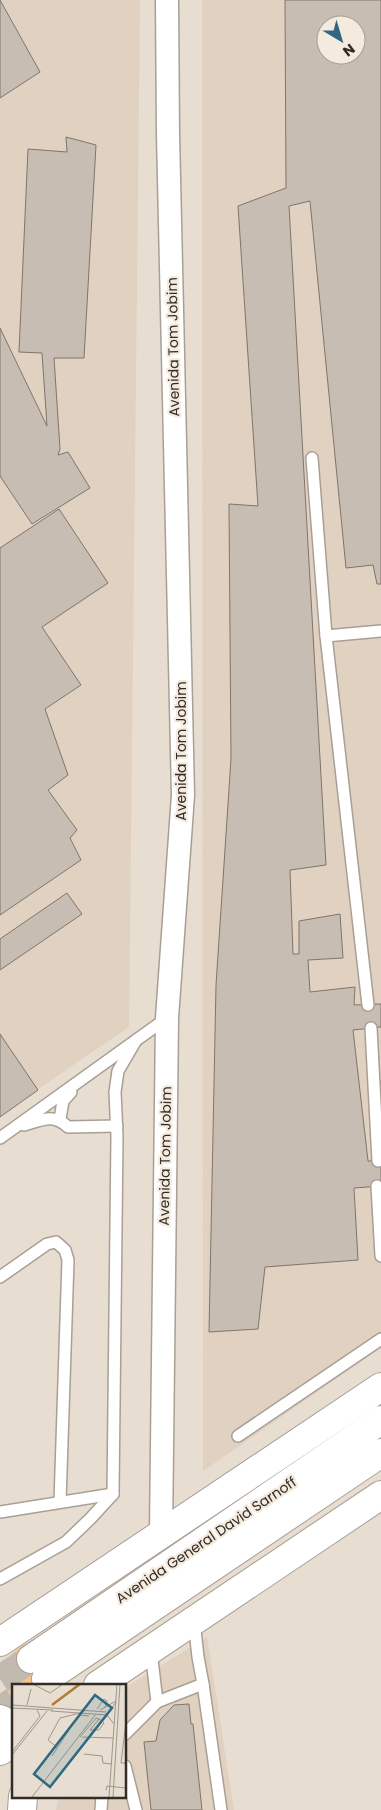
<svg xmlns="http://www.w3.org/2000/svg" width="381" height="1810" viewBox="0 0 381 1810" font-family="Poppins,sans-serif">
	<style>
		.built { fill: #e0d1c0; fill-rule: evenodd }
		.green { fill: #f4c38e }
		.building { fill: #c8bdb2; stroke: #7f756b; fill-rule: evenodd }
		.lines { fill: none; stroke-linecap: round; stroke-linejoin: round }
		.secondary-tunnel { stroke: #c2baaf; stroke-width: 28; stroke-dasharray: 28 14; stroke-linecap: butt }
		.lane-casing { stroke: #a99f94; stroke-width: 14 }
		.street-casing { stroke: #a99f94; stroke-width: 25 }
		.secondary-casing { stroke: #a99f94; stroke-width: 30 }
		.lane { stroke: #fff; stroke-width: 11 }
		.street { stroke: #fff; stroke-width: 22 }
		.secondary { stroke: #fff; stroke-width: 28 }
		.labels { text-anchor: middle; stroke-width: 4.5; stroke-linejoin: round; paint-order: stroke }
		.street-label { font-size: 14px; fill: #302c28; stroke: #f5eade }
		.inset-river { fill: none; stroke: #b47b35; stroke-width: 2.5 }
		.inset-road { fill: none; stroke: #9e968d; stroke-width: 1 }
		.view { fill: #2f6981; fill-opacity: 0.15; stroke: #2f6981; stroke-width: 2.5 }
		.inset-edge { fill: none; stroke: #302c28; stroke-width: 2.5 }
	</style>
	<rect width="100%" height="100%" fill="#e7ddd1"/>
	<!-- built -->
	<g class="built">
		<polygon points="0,0 140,0 129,1027 0,1115"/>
		<path d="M 202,0 L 381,0 L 381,1348 L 203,1471 ZM 326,25 L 356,25 L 356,55 L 326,55 Z"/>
		<polygon points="207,1637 234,1810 56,1810 59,1796 125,1796 125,1688"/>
	</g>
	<!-- green -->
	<path class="green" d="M 26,1643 L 56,1685 L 14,1685 L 14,1698 C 4,1691 3,1670 8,1659 C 13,1652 19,1647 26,1643 Z"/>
	<!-- building -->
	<g class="building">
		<polygon points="0,0 40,72 0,98"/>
		<path d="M 285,0 L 381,0 L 381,584 L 377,584 L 373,565 L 346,568 L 310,201 L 289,206 L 326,865 L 290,870 L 293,954 L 299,954 L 299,921 L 340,914 L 343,958 L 308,960 L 310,992 L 355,987 L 354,1005 L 381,1004 L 381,1027 L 353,1030 L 368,1161 L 381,1161 L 381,1186 L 354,1188 L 358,1260 L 265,1267 L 258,1329 L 209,1332 L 216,985 L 231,759 L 229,504 L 258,506 L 238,206 L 286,188 ZM 326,25 L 356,25 L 356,55 L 326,55 Z"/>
		<polygon points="66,137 96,145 84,358 54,358 60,449 58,455 68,452 90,488 32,524 0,476 0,328 47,426 42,353 19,352 28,149 67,152"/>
		<polygon points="59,509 108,583 42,627 81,685 45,709 68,775 48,790 77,830 70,838 81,860 0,915 0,548"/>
		<polygon points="67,893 82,914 0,970 0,939"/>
		<polygon points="0,1034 38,1090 0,1117"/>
		<polygon points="189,1704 191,1724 193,1724 202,1810 151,1810 144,1742 156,1741 160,1720 174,1705"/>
	</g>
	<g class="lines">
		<!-- secondary-tunnel -->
		<g class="secondary-tunnel">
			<polyline points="0,1679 31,1659"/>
			<polyline points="0,1710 14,1701"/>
		</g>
		<!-- lane casing -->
		<g class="lane-casing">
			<g id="lane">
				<polyline points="312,458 326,636 368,1005"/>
				<polyline points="326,636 381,631"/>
				<polyline points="371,1028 378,1161"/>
				<polyline points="60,1119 63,1101 71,1092"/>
				<path d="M 24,1125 C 42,1120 53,1113 68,1127 L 117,1126"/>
				<polyline points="0,1138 167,1018"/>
				<polyline points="377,1186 381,1256"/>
				<polyline points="0,1277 47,1244 56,1242 65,1250 68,1260 60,1502"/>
				<polyline points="238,1436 381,1339"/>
				<polyline points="0,1512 113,1494 117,1136 115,1092 118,1071 135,1042"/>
				<polyline points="0,1579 66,1542 90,1519 113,1494"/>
				<polyline points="194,1621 198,1657 203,1684 221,1810"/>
				<polyline points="157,1702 203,1684"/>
				<polyline points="125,1734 157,1702 151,1651"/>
				<polyline points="125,1766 136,1810"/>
				<polyline points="101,1810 102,1796"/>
			</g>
		</g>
		<!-- street casing -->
		<g class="street-casing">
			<polyline id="street" points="161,1533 167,1018 183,795 168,134 167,0"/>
		</g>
		<!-- secondary casing -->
		<g class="secondary-casing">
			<g id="secondary">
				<polyline points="0,1642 381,1387"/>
				<polyline points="31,1659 381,1420"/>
				<polyline points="46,1679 381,1453"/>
				<polyline points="98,1685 381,1495"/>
				<polyline points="0,1719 14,1726"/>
				<polyline points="0,1751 14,1742"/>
				<polyline points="22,1810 23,1796"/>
			</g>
		</g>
		<!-- lane -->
		<use href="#lane" class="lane"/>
		<!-- street -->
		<use href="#street" class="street"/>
		<!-- secondary -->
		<use href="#secondary" class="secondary"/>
	</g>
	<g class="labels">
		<!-- street labels -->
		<g class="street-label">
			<text transform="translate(173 347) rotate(-91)" y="5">Avenida Tom Jobim</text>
			<text transform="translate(181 751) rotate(-90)" y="5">Avenida Tom Jobim</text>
			<text transform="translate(165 1156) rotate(-89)" y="5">Avenida Tom Jobim</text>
			<text transform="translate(206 1540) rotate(-34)" y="5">Avenida General David Sarnoff</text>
		</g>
	</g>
	<!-- overview -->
	<g transform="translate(12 1684)">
		<rect width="114" height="114" fill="#e7ddd1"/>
		<path class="inset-river" d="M 40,21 L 68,0"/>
		<path class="inset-road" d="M 21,0 L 38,9 L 51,0M 0,21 L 94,28M 15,21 L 19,5M 0,24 L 41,26M 85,25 L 92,15 L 95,17 L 93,23M 88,26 L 104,17M 39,27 L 95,31 L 102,40M 95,31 L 104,18M 62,38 L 67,31 L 77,32M 114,38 L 109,79 L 114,79M 68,53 L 84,34 L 87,35 L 90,37 L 92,39 L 87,46 L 78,46 L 87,35M 70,53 L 101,54M 46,64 L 36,56 L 48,34 L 68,29M 0,68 L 28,32 L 25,26M 72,70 L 90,72 L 91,79 L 99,80M 0,71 L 35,27M 40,72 L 57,46M 94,106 L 95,102 L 114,104M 20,113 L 84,30M 97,113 L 105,0M 101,113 L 108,0"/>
		<path class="view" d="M 83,11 L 100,24 L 38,103 L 22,90 Z"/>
		<rect width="114" height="114" class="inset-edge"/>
	</g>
	<!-- north arrow -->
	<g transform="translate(341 40) rotate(142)"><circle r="24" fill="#f5eade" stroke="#a69e95"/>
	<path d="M0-4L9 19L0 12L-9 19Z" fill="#2f6981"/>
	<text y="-8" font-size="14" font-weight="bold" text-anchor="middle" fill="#302c28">N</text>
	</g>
</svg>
